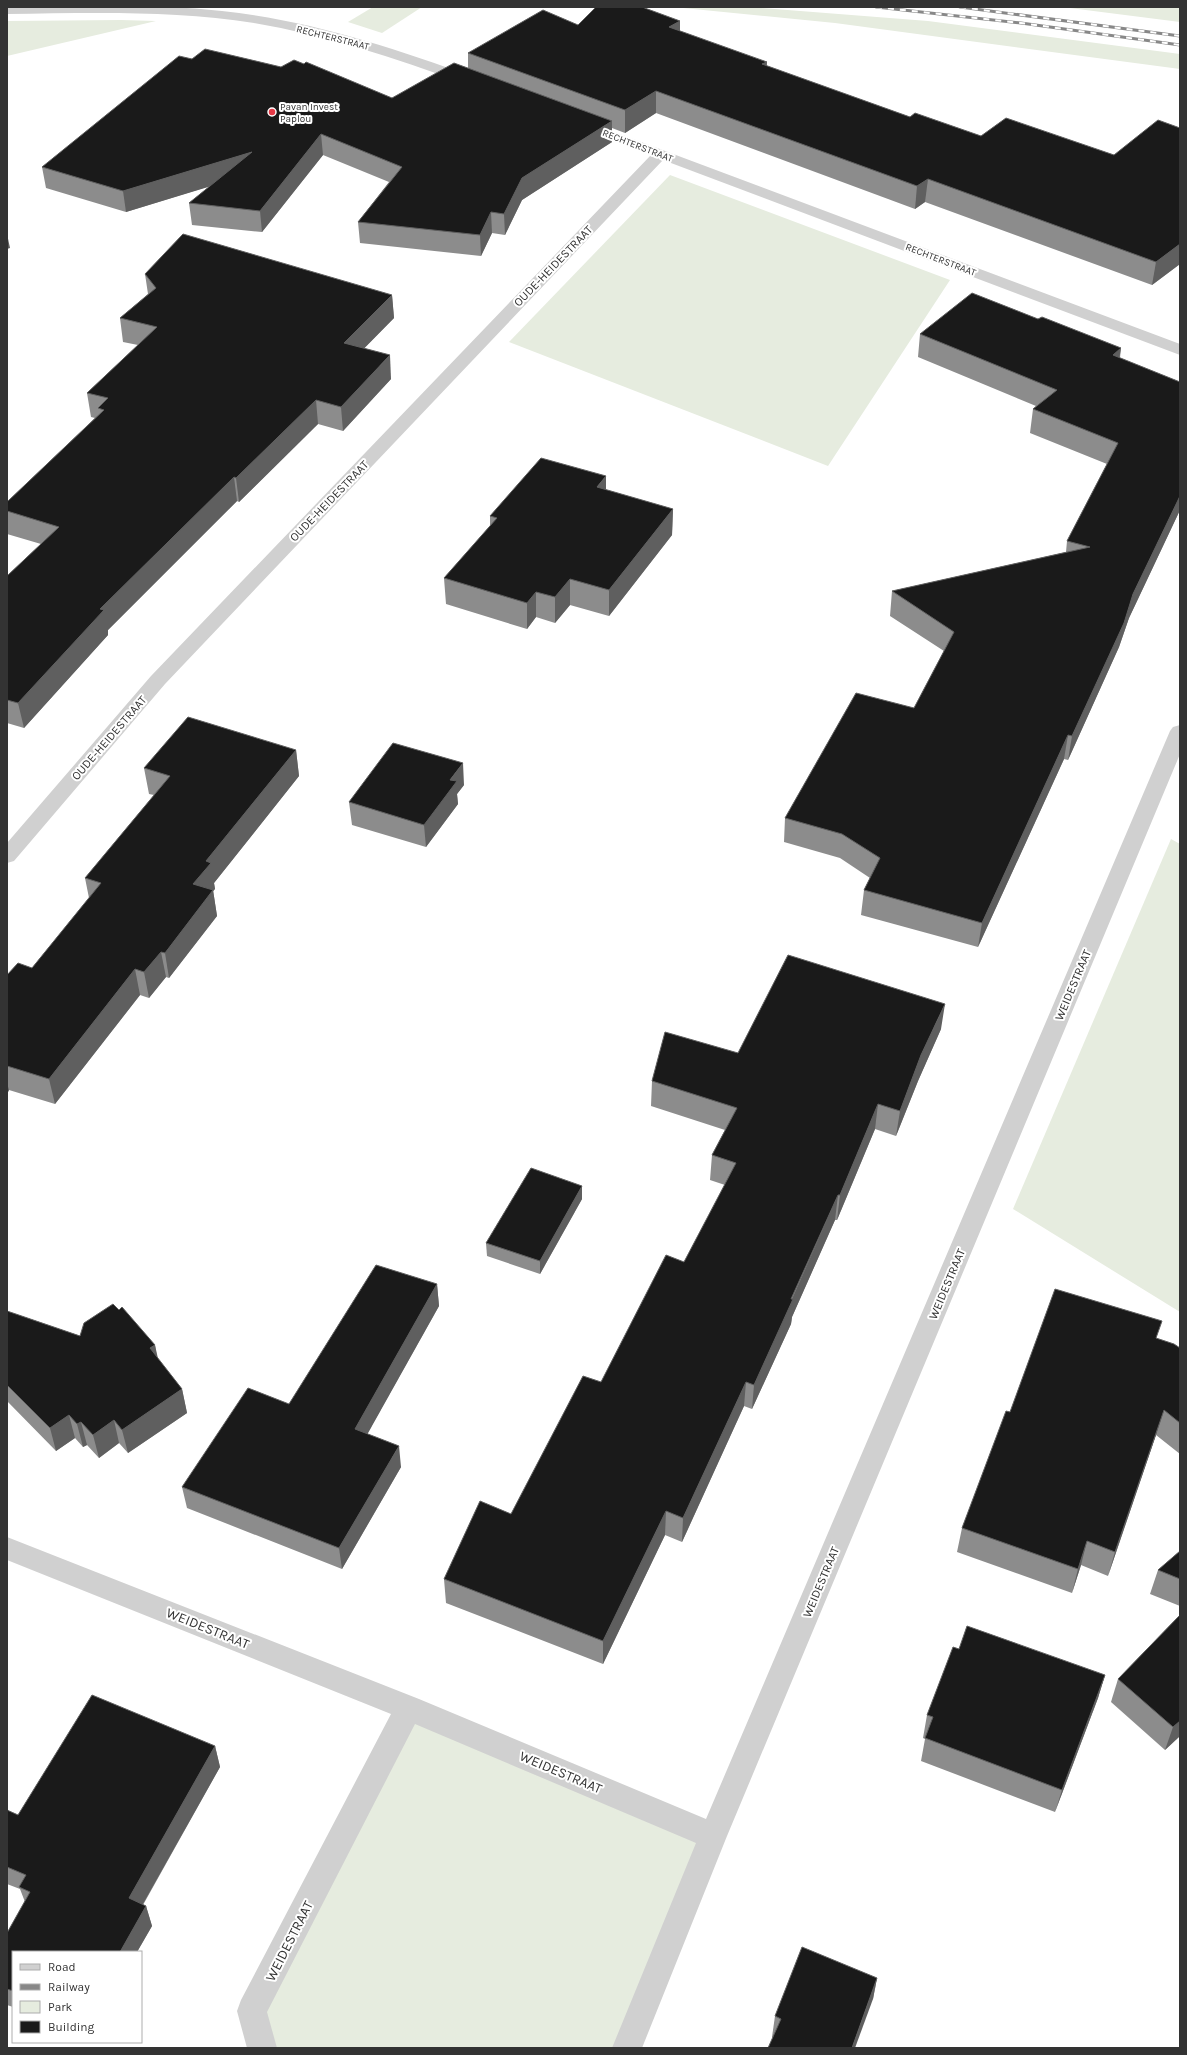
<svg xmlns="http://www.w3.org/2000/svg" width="1187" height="2055" viewBox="0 0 1187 2055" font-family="Karla,sans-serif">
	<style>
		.green { fill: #e6ecdf }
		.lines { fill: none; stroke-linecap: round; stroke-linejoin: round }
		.minor { fill: #d0d0d0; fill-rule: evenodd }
		.rail-casing { stroke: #888; stroke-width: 3 }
		.rail { stroke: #fff; stroke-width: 2; stroke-dasharray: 6; stroke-linecap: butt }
		.wall { fill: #8c8c8c }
		.shaded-wall { fill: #5f5f5f }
		.building { fill: #1a1a1a; stroke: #5f5f5f }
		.poi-dot { fill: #e63946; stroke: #fff; stroke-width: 1.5 }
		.labels { text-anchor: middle; stroke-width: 4; stroke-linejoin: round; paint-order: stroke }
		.far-street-label { font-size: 10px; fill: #333; stroke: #fff }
		.far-poi-label { font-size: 10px; fill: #333; stroke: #fff; text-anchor: start }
		.street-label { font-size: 12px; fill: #333; stroke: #fff }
		.near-street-label { font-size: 14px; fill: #333; stroke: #fff }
	</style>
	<rect width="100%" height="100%" fill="#fff"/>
	<!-- green -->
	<g class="green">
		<polygon points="373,7 422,7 382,33 348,22"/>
		<polygon points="673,7 749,7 928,21 1180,54 1180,69 835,23"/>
		<polygon points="1062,7 1180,7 1180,22"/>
		<polygon points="121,20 156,21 7,56 7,21"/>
		<polygon points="670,175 950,280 828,466 509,342"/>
		<polygon points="1171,839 1180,844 1180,1312 1013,1209"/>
		<polygon points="409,1708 713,1836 627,2048 262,2048 252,2011"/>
	</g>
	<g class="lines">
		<!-- minor -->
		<g class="minor">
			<path d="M 7,7 C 78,7 151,3 222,11 C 308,20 392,47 473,77 L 475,80 L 473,83 L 463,83 C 395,58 326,35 254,23 C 173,10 89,13 7,14 Z"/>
			<polygon points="585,121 1180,344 1180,355 663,160 165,684 14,861 7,863 7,843 151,676 651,155 580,128 578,125 580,122"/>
			<polygon points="1180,725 1180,754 727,1836 642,2048 612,2048 696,1843 415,1724 267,2012 277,2048 247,2048 237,2011 241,2000 391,1714 7,1560 7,1537 419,1699 706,1819 1170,731 1173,727"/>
		</g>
		<!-- rail casing -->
		<g class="rail-casing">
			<g id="rail">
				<polyline points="876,7 1021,23 1180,45"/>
				<polyline points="960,7 1180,36"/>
			</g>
		</g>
		<!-- rail -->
		<use href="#rail" class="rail"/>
	</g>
	<!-- wall -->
	<g class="wall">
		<polygon points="680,21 680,31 766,66 910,117 981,136 1114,155 1180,128 1180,264 1152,285 925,202 915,209 656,113 625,133 612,128 612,142 522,200 505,235 492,233 481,256 360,243 358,222 389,182 323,155 262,232 192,225 189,203 210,186 126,212 46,188 42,167 192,59 392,98 468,68 468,53 578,25"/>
		<polygon points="145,274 392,295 394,318 364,348 391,379 343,431 318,424 239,502 237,501 108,630 108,635 24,728 7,723 7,576 41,544 7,534 7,502 95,418 91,417 87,393 138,345 123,342 120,318 148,294"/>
		<polygon points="1038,319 1121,348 1120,358 1180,382 1180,510 1129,618 1119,647 1068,760 1064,759 978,947 861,915 864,890 870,878 840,858 784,842 785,818 914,708 944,651 890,616 892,591 1066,552 1067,541 1107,464 1030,433 1033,409 1036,406 918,357 920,334"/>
		<polygon points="606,490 673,509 672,535 609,616 570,605 555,623 536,617 527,629 446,604 444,578 490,526 490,516"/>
		<polygon points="296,750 299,776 214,883 215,889 213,890 217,916 169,978 166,977 149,998 140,995 55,1104 9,1090 7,1094 7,975 32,968 89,898 85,878 154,795 149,794 144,768"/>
		<polygon points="464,785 457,794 458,804 426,847 352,825 349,802"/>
		<polygon points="941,1029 918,1081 896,1136 875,1129 837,1220 835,1220 792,1317 791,1324 752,1409 744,1406 682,1542 665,1535 603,1664 446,1603 444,1579 511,1514 601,1382 684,1262 725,1185 710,1180 712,1155 725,1130 651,1106 652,1081 738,1053"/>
		<polygon points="582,1186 582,1199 540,1274 487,1256 486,1243"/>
		<polygon points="437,1284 439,1306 367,1434 401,1467 342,1569 187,1508 182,1487 289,1404"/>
		<polygon points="7,1311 80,1336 155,1345 157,1358 182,1389 187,1413 128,1453 119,1443 99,1458 87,1445 83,1447 75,1438 56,1451 7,1401"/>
		<polygon points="1157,1339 1180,1348 1180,1454 1156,1435 1108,1576 1081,1565 1072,1593 957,1552 962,1528 1010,1412"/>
		<polygon points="1180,1551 1180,1606 1150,1594 1158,1570"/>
		<polygon points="1180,1615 1180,1736 1165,1750 1111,1702 1118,1679"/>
		<polygon points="959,1649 1105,1675 1098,1698 1055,1812 921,1761 925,1739 923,1738 927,1715"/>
		<polygon points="215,1746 220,1767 143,1905 146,1906 152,1926 137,1952 13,1952 13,2007 7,2005 7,1933 25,1902 20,1889 7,1884 7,1810 18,1815"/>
		<polygon points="877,1978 873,1999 773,2037 772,2037 775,2016"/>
	</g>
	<!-- shaded-wall -->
	<g class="shaded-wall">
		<polygon points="680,21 680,43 669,27"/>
		<polygon points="767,62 766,84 762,64"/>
		<polygon points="656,91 656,113 625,133 625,110"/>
		<polygon points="612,121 612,142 522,200 505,235 504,214 522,178"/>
		<polygon points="321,134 323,155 262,232 260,211"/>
		<polygon points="252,152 254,173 126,212 123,191"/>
		<polygon points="928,179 925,202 915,209 917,186"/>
		<polygon points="491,212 492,233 481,256 480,235"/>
		<polygon points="7,234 10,248 7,249"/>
		<polygon points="1180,244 1180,264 1152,285 1156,262"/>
		<polygon points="392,295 394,318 346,367 344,343"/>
		<polygon points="1121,348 1117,372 1113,355"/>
		<polygon points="390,355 391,379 343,431 341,407"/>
		<polygon points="316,400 318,424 239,502 236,478"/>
		<polygon points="606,476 606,502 597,487"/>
		<polygon points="234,477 237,501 108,630 108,635 24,728 18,703 100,609"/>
		<polygon points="1180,496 1180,510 1129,618 1119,647 1068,760 1072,736 1133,594"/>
		<polygon points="673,509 672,535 609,616 609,590"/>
		<polygon points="570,579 570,605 555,623 555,597"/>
		<polygon points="536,592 536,617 527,629 527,603"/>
		<polygon points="1068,735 1064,759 978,947 982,923"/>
		<polygon points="296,750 299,776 214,883 215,889 198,910 193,884 206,861"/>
		<polygon points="463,763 464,785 457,794 458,804 426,847 424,825 450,780"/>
		<polygon points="213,890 217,916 169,978 165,953"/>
		<polygon points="161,952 166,977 149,998 144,972"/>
		<polygon points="135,969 140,995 55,1104 49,1079"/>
		<polygon points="945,1004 941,1029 918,1081 896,1136 900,1111 921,1055"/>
		<polygon points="7,1083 9,1090 7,1094"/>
		<polygon points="878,1104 875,1129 837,1220 840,1195"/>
		<polygon points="582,1186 582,1199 540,1274 540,1261"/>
		<polygon points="838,1195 835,1220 792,1317 791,1324 752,1409 754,1385"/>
		<polygon points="437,1284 439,1306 358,1451 355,1429"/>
		<polygon points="155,1345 160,1368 150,1348"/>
		<polygon points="746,1382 744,1406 682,1542 683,1518"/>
		<polygon points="182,1389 187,1413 128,1453 122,1430"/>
		<polygon points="1164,1410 1156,1435 1108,1576 1115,1552"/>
		<polygon points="69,1415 75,1438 56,1451 50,1428"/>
		<polygon points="114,1420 119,1443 99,1458 93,1435"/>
		<polygon points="81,1422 87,1445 83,1447 77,1424"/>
		<polygon points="399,1446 401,1467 342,1569 339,1548"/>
		<polygon points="666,1511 665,1535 603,1664 603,1641"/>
		<polygon points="1087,1541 1081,1565 1072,1593 1078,1569"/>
		<polygon points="1105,1675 1098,1698 1055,1812 1062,1790"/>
		<polygon points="1180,1721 1180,1736 1165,1750 1173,1727"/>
		<polygon points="215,1746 220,1767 135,1918 129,1898"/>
		<polygon points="146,1906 152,1926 137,1952 120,1952"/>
		<polygon points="877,1978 873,1999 855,2048 852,2048"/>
	</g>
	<!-- building -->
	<g class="building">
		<polygon points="596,7 642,7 680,21 669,27 767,62 762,64 910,117 915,113 981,136 1006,118 1114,155 1158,120 1180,128 1180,244 1156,262 928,179 917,186 656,91 625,110 468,53 543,10 578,25"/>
		<polygon points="205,49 281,67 294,60 304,64 306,62 392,98 454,63 612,121 522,178 504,214 491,212 480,235 358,222 402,167 321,134 260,211 189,203 252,152 123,191 42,167 179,56 192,59"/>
		<polygon points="183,234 392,295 344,343 390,355 341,407 316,400 236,478 234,477 100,609 104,610 18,703 7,700 7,576 59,527 7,511 7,502 104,410 98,408 108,398 87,393 157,327 120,318 156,288 145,274"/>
		<polygon points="972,293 1038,319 1042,317 1121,348 1113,355 1180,382 1180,496 1133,594 1124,623 1072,736 1068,735 982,923 864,890 880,858 842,834 785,818 856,693 914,708 954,632 892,591 1090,547 1067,541 1118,443 1033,409 1057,390 920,334"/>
		<polygon points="541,458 606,476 597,487 673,509 609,590 570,579 555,597 536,592 527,603 444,578 497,518 490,516"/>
		<polygon points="188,717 296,750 206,861 211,863 193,884 213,890 165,953 161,952 144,972 135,969 49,1079 7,1066 7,975 18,963 32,968 101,883 85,878 170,776 144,768"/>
		<polygon points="393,743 463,763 450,780 457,781 424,825 349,802"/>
		<polygon points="788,955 945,1004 921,1055 900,1111 878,1104 840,1195 838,1195 791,1299 793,1299 754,1385 746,1382 683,1518 666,1511 603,1641 444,1579 480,1501 511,1514 583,1376 601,1382 666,1255 684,1262 736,1163 712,1155 737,1108 652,1081 665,1032 738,1053"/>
		<polygon points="531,1168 582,1186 540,1261 486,1243"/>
		<polygon points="376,1265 437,1284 355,1429 399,1446 339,1548 182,1487 248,1388 289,1404"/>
		<polygon points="1055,1289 1162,1321 1156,1338 1174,1344 1180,1348 1180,1423 1164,1410 1115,1552 1087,1541 1078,1569 962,1528 1006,1411 1010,1412"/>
		<polygon points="113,1304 119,1310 122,1307 155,1345 150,1348 182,1389 122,1430 114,1420 93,1435 81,1422 77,1424 69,1415 50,1428 7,1385 7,1311 80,1336 84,1323"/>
		<polygon points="1180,1551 1180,1579 1158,1570"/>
		<polygon points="1180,1615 1180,1721 1173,1727 1118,1679"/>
		<polygon points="967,1626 1105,1675 1062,1790 925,1738 933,1717 927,1715 953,1647 959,1649"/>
		<polygon points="92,1695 215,1746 129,1898 146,1906 120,1952 13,1952 13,1991 7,1989 7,1933 30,1892 19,1887 26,1875 7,1867 7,1810 18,1815"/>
		<polygon points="802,1947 877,1978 852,2048 768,2048 781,2019 775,2016"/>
	</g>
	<!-- markers -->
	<circle class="poi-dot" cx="272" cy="112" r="4"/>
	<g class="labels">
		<!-- far-street labels -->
		<g class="far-street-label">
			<text transform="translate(333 37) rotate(14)" y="4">RECHTERSTRAAT</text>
			<text transform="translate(638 145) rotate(21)" y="4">RECHTERSTRAAT</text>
			<text transform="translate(941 259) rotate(21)" y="4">RECHTERSTRAAT</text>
		</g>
		<!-- far-poi labels -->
		<g class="far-poi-label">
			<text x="280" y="110">Pavan Invest<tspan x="280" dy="12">Paplou</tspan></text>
		</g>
		<!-- street labels -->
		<g class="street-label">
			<text transform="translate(553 266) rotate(-46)" y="4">OUDE-HEIDESTRAAT</text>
			<text transform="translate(329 501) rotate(-46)" y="4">OUDE-HEIDESTRAAT</text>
			<text transform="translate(109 738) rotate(-49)" y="4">OUDE-HEIDESTRAAT</text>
			<text transform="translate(1073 985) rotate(-67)" y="4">WEIDESTRAAT</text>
			<text transform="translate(947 1284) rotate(-67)" y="4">WEIDESTRAAT</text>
			<text transform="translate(821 1582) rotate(-67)" y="4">WEIDESTRAAT</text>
		</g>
		<!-- near-street labels -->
		<g class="near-street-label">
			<text transform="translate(208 1628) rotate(22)" y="5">WEIDESTRAAT</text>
			<text transform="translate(561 1772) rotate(23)" y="5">WEIDESTRAAT</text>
			<text transform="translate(289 1941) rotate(-63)" y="5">WEIDESTRAAT</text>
		</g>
	</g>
	<!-- border -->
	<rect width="1187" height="2055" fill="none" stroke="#333333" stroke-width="16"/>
	<!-- legend -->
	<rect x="12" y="1951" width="130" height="92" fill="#ffffff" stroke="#adadad"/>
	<rect x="20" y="1964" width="20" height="6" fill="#d0d0d0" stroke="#adadad"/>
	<text x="48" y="1971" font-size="12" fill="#333333">Road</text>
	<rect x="20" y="1984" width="20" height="6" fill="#888888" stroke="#adadad"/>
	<text x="48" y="1991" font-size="12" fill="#333333">Railway</text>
	<rect x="20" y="2001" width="20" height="12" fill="#e6ecdf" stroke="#adadad"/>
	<text x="48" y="2011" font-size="12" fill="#333333">Park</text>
	<rect x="20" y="2021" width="20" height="12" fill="#1a1a1a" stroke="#adadad"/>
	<text x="48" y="2031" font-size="12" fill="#333333">Building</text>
</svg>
